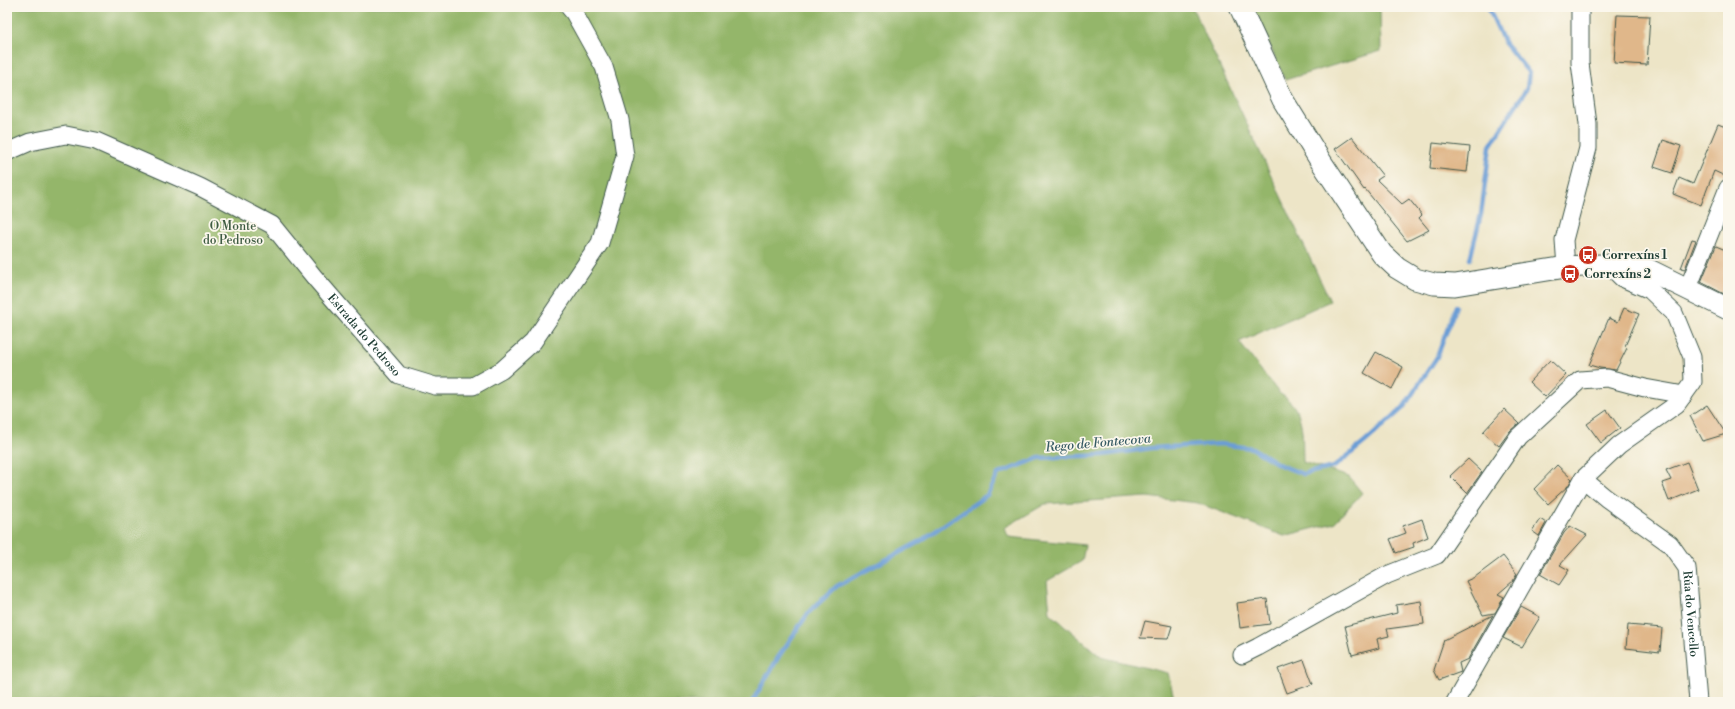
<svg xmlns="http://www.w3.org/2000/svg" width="1735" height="709" viewBox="0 0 1735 709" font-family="'Libre Bodoni',serif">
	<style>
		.forest { fill: #94b66b; stroke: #5a7a50 }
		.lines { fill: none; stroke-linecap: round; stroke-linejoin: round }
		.stream { stroke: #6a9dd5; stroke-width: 4.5 }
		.building { fill: #e0b78a }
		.minor-casing { stroke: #3e564a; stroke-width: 19 }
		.tertiary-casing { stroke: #3e564a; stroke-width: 23 }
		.minor { stroke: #fff; stroke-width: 17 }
		.tertiary { stroke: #fff; stroke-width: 21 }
		.labels { text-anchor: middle; stroke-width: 3.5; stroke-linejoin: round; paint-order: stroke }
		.park-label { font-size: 12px; fill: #3e5b42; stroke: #fbf7ec }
		.poi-label { font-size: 12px; font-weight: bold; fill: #1f3d34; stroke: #fbf7ec; text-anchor: start }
		.street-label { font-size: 12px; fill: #1f3d34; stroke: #fbf7ec }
		.water-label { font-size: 13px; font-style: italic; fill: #365a64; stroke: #fbf7ec }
	</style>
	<rect width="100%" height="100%" fill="#fbf7ec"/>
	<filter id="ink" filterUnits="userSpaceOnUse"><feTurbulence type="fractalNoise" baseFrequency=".025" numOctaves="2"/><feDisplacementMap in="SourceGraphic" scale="8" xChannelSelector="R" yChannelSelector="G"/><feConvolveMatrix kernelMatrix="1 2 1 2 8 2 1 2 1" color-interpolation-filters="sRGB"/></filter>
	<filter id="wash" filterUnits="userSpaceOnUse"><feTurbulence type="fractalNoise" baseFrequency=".012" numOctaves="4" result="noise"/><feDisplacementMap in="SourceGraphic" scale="16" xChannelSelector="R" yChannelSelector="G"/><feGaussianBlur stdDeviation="0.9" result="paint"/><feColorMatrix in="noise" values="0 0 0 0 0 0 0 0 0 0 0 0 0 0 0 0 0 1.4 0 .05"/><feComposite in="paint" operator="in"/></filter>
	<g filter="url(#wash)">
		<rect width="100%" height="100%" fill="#ede5c7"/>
		<!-- forest -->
		<g class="forest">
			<path d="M 7,7 L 1192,7 L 1330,301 L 1239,342 L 1279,393 C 1306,409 1302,434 1303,462 L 1349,477 L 1362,493 L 1334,523 L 1284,536 L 1198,503 L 1147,497 L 1045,504 L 1004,528 L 1009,537 L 1085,545 L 1082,561 L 1047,581 L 1050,613 L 1101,657 L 1168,673 L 1175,702 L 7,702 Z"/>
			<polygon points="1253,7 1380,7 1381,51 1285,80"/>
		</g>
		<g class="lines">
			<!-- stream -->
			<g class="stream">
				<polyline points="1470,259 1481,214 1490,146 1527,88 1529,73 1504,42 1488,7"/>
				<polyline points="752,702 779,656 809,612 837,586 919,542 987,495 998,474 1039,458 1103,455 1152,448 1220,444 1252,448 1280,465 1303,474 1334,467 1365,442 1403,408 1437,357 1456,306"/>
			</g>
		</g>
		<g id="blocks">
			<!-- building -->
			<g class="building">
				<polygon points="1617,15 1650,16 1647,65 1614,63"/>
				<polygon points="1718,124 1728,128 1728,169 1725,176 1714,171 1701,205 1673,194 1679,178 1693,184"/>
				<polygon points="1352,137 1383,176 1377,180 1402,204 1409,199 1422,215 1419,218 1429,230 1407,241 1365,189 1364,190 1335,149"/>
				<polygon points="1663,140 1681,146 1672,173 1654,167"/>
				<polygon points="1433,143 1470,147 1467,172 1430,168"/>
				<polygon points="1692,239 1696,240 1685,269 1681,268"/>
				<polygon points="1716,246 1728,251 1728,285 1724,294 1701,282"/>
				<polygon points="1624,308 1639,314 1625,346 1627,348 1616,370 1600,368 1589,365 1609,318 1618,322"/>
				<polygon points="1376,352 1403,367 1392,389 1364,373"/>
				<polygon points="1550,360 1566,375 1545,397 1529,382"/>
				<polygon points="1707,405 1726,434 1703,441 1690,416"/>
				<polygon points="1504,409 1519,423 1510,431 1499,446 1483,432"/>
				<polygon points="1607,410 1620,428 1601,443 1587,424"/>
				<polygon points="1468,459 1482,472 1467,493 1450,476"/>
				<polygon points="1687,462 1698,489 1669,501 1662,483 1671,480 1666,470"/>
				<polygon points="1557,465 1572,479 1568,486 1548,504 1534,489"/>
				<polygon points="1422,519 1428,537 1413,543 1414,547 1396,553 1390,539 1406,533 1403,526"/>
				<polygon points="1540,519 1546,523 1539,536 1532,531"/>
				<polygon points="1570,526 1587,535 1560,565 1569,570 1559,585 1540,574 1564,533"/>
				<polygon points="1503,556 1517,574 1513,581 1498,594 1504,597 1495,613 1483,615 1466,581 1475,577"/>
				<polygon points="1267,599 1270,624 1240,628 1237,603"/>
				<polygon points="1421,601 1424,624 1387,629 1389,636 1377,639 1379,648 1352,655 1345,626 1397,613 1396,605"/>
				<polygon points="1521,607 1540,617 1522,647 1503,638"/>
				<polygon points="1493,615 1468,659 1459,663 1461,672 1439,680 1434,670 1444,640"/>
				<polygon points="1145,621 1172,626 1168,639 1140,638"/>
				<polygon points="1628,625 1662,628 1660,652 1626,648"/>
				<polygon points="1304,660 1313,684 1287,693 1278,669"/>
			</g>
		</g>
	</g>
	<g filter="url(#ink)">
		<use href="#blocks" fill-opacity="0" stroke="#3e564a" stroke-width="1"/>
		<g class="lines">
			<!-- minor casing -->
			<g class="minor-casing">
				<g id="minor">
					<path id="s1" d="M 7,152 L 30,142 L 66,135 L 96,141 L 200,187 L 272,225 L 315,278 L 399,375 L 435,386 L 473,386 L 502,370 L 533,342 L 600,243 L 625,156 L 620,120 L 604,67 L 574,13 L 569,7"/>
					<polyline points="1566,267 1564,240 1588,148 1588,124 1580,63 1580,7"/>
					<polyline points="1688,288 1728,188"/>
					<path id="s2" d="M 1583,479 L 1606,498 L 1670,544 L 1687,568 L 1698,702"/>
					<polyline points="1242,655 1258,647 1387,575 1437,555 1518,437 1580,380 1607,378 1645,388 1684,395"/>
					<polyline points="1455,702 1583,479 1619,445 1677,404 1693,382 1692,357 1674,313 1650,290 1622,278 1608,264"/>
				</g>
			</g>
			<!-- tertiary casing -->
			<g class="tertiary-casing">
				<polyline id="tertiary" points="1240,7 1283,100 1320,160 1382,254 1397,268 1415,279 1434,284 1455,285 1566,267 1618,264 1649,270 1728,309"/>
			</g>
			<!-- minor -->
			<use href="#minor" class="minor"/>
			<!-- tertiary -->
			<use href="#tertiary" class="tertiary"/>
		</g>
	</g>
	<!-- icons -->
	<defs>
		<g id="bus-disc" transform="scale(1)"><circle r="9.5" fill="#c8321e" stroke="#fbf7ec"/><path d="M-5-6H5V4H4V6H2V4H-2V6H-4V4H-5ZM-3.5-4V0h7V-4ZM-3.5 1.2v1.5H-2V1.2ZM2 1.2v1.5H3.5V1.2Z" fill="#fff"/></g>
	</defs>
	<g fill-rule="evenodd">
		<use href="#bus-disc" x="1588" y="255"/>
		<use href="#bus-disc" x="1570" y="274"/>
	</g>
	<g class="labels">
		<!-- park labels -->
		<g class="park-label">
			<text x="233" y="230">O Monte<tspan x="233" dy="14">do Pedroso</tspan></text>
		</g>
		<!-- poi labels -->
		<g class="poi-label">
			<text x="1602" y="259">Correxíns 1</text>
			<text x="1584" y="278">Correxíns 2</text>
		</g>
		<!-- street labels -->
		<g class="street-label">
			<text dy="4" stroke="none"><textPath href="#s1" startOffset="431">Estrada do Pedroso</textPath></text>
			<text dy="4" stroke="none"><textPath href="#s2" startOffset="184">Rúa do Vencello</textPath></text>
		</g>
		<!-- water labels -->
		<g class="water-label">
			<text transform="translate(1098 442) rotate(-5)" y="5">Rego de Fontecova</text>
		</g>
	</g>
	<!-- margin -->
	<rect width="1735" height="709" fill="none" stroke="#fbf7ec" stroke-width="24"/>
</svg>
